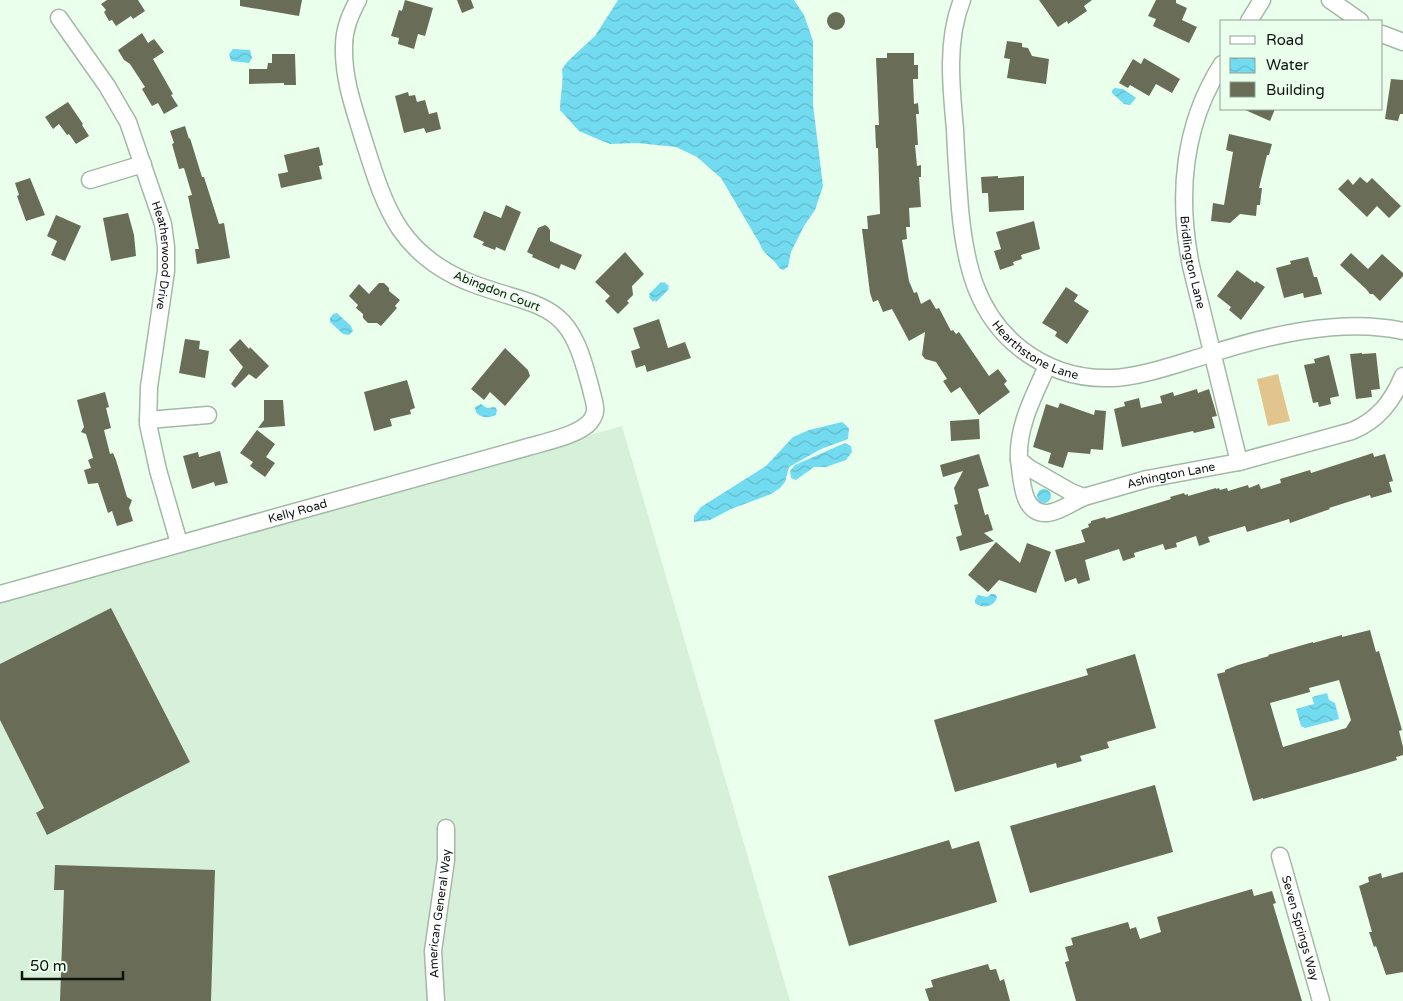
<svg xmlns="http://www.w3.org/2000/svg" width="1403" height="1001" viewBox="0 0 1403 1001" font-family="'Varela Round',sans-serif">
	<style>
		.built { fill: #d7f0d9 }
		.garden { fill: #e1c58c }
		.water { fill: url(#water-waves) }
		.building { fill: #696d58; fill-rule: evenodd }
		.lines { fill: none; stroke-linecap: round; stroke-linejoin: round }
		.street-casing { stroke: #a4b8a6; stroke-width: 19 }
		.street { stroke: #fff; stroke-width: 16 }
		.labels { text-anchor: middle; stroke-width: 4; stroke-linejoin: round; paint-order: stroke }
		.street-label { font-size: 12px; fill: #0d140e; stroke: #eaffec }
	</style>
	<defs>
		<pattern id="water-waves" width="16" height="10" patternUnits="userSpaceOnUse" patternTransform="scale(1.25)"><rect width="16" height="10" fill="#72dbef"/><path d="M0 5q4-4 8 0t8 0" fill="none" stroke="#62bbcc"/></pattern>
	</defs>
	<rect width="100%" height="100%" fill="#eaffec"/>
	<!-- built -->
	<polygon class="built" points="622,426 790,1001 0,1001 0,602"/>
	<!-- garden -->
	<polygon class="garden" points="1278,374 1290,421 1268,426 1257,379"/>
	<!-- water -->
	<g class="water">
		<path d="M 618,0 L 794,0 L 804,15 L 813,41 L 813,105 L 823,186 L 815,210 L 804,226 L 791,252 L 788,267 L 783,270 L 779,268 C 774,258 763,255 760,244 L 721,178 L 697,157 L 676,147 L 637,143 L 610,144 L 600,140 L 579,131 L 560,110 C 560,96 564,83 562,69 L 568,61 L 595,36 Z"/>
		<polygon points="233,49 250,50 252,58 249,63 231,61 229,54"/>
		<polygon points="1115,88 1123,89 1136,98 1130,105 1124,104 1112,93 1112,90"/>
		<polygon points="661,282 663,283 664,282 669,286 668,288 669,289 656,302 655,300 653,302 649,297 650,296 649,294"/>
		<polygon points="337,313 351,326 353,331 349,335 343,334 330,322 330,318 333,314"/>
		<path d="M 481,404 L 487,408 L 495,407 L 497,410 L 496,415 C 488,419 475,418 475,407 Z"/>
		<polygon points="842,422 849,428 848,439 821,449 789,467 785,482 780,488 771,494 731,509 710,520 694,522 694,516 701,507 766,466 793,437 809,430"/>
		<polygon points="845,443 851,446 852,452 846,460 826,467 814,467 796,480 791,478 790,471 795,465"/>
		<circle cx="1044" cy="496" r="7"/>
		<path d="M 991,594 L 995,594 L 997,597 C 995,607 982,609 975,603 L 975,600 L 978,595 L 987,597 Z"/>
		<polygon points="1327,693 1329,700 1335,703 1339,719 1305,728 1301,726 1296,709 1314,704 1312,697"/>
	</g>
	<!-- building -->
	<g class="building">
		<polygon points="107,0 138,0 145,11 133,19 131,16 116,26 112,20 109,21 104,12 106,10 101,4"/>
		<polygon points="240,0 302,0 299,16 240,6"/>
		<polygon points="405,0 433,8 425,36 418,34 414,49 398,44 399,38 391,36 399,10 402,11"/>
		<polygon points="457,0 471,0 474,8 462,13"/>
		<polygon points="1039,0 1092,0 1084,6 1087,11 1068,24 1067,21 1058,27"/>
		<polygon points="1156,0 1176,0 1176,3 1187,8 1182,20 1197,27 1189,43 1153,26 1156,19 1148,16"/>
		<circle cx="836" cy="21" r="9"/>
		<polygon points="142,33 148,43 154,39 164,52 153,59 173,94 171,95 178,106 164,114 158,103 152,106 142,89 145,87 130,64 124,60 118,50"/>
		<polygon points="1007,41 1022,43 1022,47 1028,48 1032,56 1049,59 1046,84 1007,78 1010,59 1004,58"/>
		<polygon points="887,53 914,53 914,65 918,65 918,79 913,79 914,104 918,103 919,114 916,114 918,145 915,145 917,166 921,165 921,177 919,177 921,207 909,208 910,227 906,227 907,239 902,240 909,281 914,293 917,292 921,304 930,299 936,309 939,308 951,331 953,330 956,334 959,332 989,376 998,369 1007,381 1004,384 1010,392 979,415 960,387 951,393 943,381 947,379 936,362 925,359 922,355 925,332 909,341 892,309 883,312 878,300 873,302 870,293 862,229 868,229 867,216 880,214 878,148 876,148 875,125 879,125 876,58 887,58"/>
		<polygon points="272,54 295,54 296,85 284,85 284,83 249,84 249,69 267,69 268,63 272,63"/>
		<polygon points="1144,58 1180,79 1172,93 1156,84 1149,96 1130,85 1128,88 1119,83 1133,59 1141,64"/>
		<polygon points="1391,79 1403,80 1403,114 1400,114 1398,121 1385,119"/>
		<polygon points="408,92 409,96 415,95 417,102 425,100 429,114 437,112 441,129 426,133 424,128 404,133 395,96"/>
		<polygon points="68,102 83,124 82,125 89,136 76,144 69,134 67,135 59,124 53,129 45,117"/>
		<polygon points="1243,109 1275,109 1270,121"/>
		<polygon points="185,126 189,139 190,138 202,177 204,177 219,224 224,223 230,258 197,264 195,249 199,249 188,196 192,195 184,168 179,169 172,144 174,143 170,131"/>
		<polygon points="1229,134 1272,144 1269,155 1267,155 1259,188 1262,188 1260,205 1257,205 1256,216 1240,214 1230,223 1211,221 1213,203 1224,205 1233,152 1226,150"/>
		<polygon points="319,147 323,165 319,166 322,179 281,188 278,174 288,172 284,155"/>
		<polygon points="998,176 998,178 1024,176 1024,210 989,212 988,193 982,193 981,177"/>
		<polygon points="1360,177 1367,183 1372,178 1401,206 1389,218 1377,206 1367,217 1338,189 1348,179 1353,185"/>
		<polygon points="30,178 45,215 26,221 17,196 19,195 15,183"/>
		<polygon points="506,205 521,212 505,251 496,247 495,250 482,245 484,242 473,237 484,211 501,218"/>
		<polygon points="128,213 134,235 136,256 111,261 103,218"/>
		<polygon points="56,215 81,226 65,261 51,255 57,241 47,236"/>
		<polygon points="1034,221 1040,249 1021,255 1022,259 1013,262 1014,265 1000,270 994,251 1001,249 996,232"/>
		<polygon points="545,225 548,227 550,230 550,241 582,255 575,270 561,264 559,269 532,257 533,255 527,252 538,228"/>
		<polygon points="625,252 644,274 632,286 633,295 627,301 629,303 618,314 605,301 610,296 595,282"/>
		<polygon points="1351,253 1368,269 1382,254 1403,273 1403,276 1380,301 1373,294 1370,294 1366,289 1340,265"/>
		<polygon points="1308,257 1314,277 1317,277 1322,294 1304,298 1303,293 1284,298 1276,268 1291,264 1290,261"/>
		<polygon points="1237,270 1255,283 1256,281 1265,287 1241,320 1229,310 1231,307 1217,296"/>
		<polygon points="379,283 384,283 389,288 389,291 400,300 395,306 397,308 381,326 377,323 368,323 363,318 363,314 356,308 358,305 349,296 359,284 369,294"/>
		<polygon points="1066,287 1078,295 1074,301 1089,311 1067,344 1055,336 1057,332 1042,323"/>
		<polygon points="659,319 668,348 685,342 691,358 647,372 645,365 636,368 631,351 640,348 633,328"/>
		<polygon points="185,339 200,341 199,349 209,351 205,378 179,373"/>
		<polygon points="240,339 249,349 250,347 269,366 256,379 249,374 235,388 231,384 243,367 229,350"/>
		<polygon points="505,348 528,370 530,376 505,406 490,392 484,400 471,389"/>
		<polygon points="1362,353 1362,354 1376,353 1380,389 1371,390 1372,397 1356,399 1350,354"/>
		<polygon points="1329,355 1339,396 1330,398 1331,404 1319,407 1318,402 1313,403 1304,365 1315,363 1314,359"/>
		<polygon points="407,380 415,408 410,410 411,414 390,419 392,426 374,431 364,392"/>
		<polygon points="1197,389 1198,393 1209,389 1217,416 1212,417 1215,428 1194,433 1193,431 1122,447 1114,409 1125,406 1124,402 1139,398 1141,408 1162,403 1160,396 1173,392 1174,396"/>
		<polygon points="105,392 109,407 106,408 111,428 104,430 110,454 113,453 116,460 127,497 132,500 129,508 133,521 117,526 112,511 108,513 98,483 88,484 84,470 91,468 88,460 93,458 86,434 81,432 84,427 77,400"/>
		<polygon points="264,400 283,400 285,426 258,428 264,420"/>
		<polygon points="1060,403 1094,415 1095,410 1106,411 1103,450 1091,449 1090,454 1068,452 1063,468 1048,463 1051,453 1033,447 1046,404 1058,408"/>
		<polygon points="979,419 980,439 951,441 950,421"/>
		<polygon points="257,430 275,444 266,457 275,463 265,477 250,466 253,462 240,453"/>
		<polygon points="220,451 228,483 215,486 214,482 192,489 183,456 198,452 199,457"/>
		<polygon points="1373,453 1374,457 1385,454 1393,481 1389,482 1392,492 1371,498 1370,495 1329,508 1330,509 1290,523 1289,519 1247,532 1245,526 1208,537 1210,542 1199,546 1196,536 1176,543 1177,547 1165,550 1163,544 1134,553 1135,557 1123,561 1119,549 1085,560 1090,580 1078,584 1076,578 1065,582 1055,550 1085,542 1081,530 1089,527 1088,524 1091,523 1091,521 1105,517 1106,519 1171,499 1170,497 1184,493 1185,495 1188,494 1188,496 1216,488 1216,489 1219,488 1220,490 1227,488 1228,491 1248,485 1249,488 1259,484 1261,489 1281,483 1280,479 1310,470 1311,473"/>
		<polygon points="979,454 989,486 978,489 985,515 988,514 993,530 984,533 994,541 960,551 956,537 962,535 954,505 958,504 954,488 963,471 943,477 940,465"/>
		<polygon points="996,542 1020,563 1027,543 1051,552 1036,593 999,580 988,592 968,575"/>
		<polygon points="111,608 190,762 47,835 36,813 44,808 0,720 0,664"/>
		<path d="M 1370,630 L 1376,652 L 1379,651 L 1402,730 L 1399,731 L 1403,747 L 1403,755 L 1396,757 L 1397,760 L 1358,772 L 1263,799 L 1263,798 L 1253,801 L 1217,674 L 1225,672 L 1225,670 L 1238,665 L 1269,656 L 1268,655 L 1313,642 L 1313,643 L 1342,635 L 1342,637 ZM 1339,680 L 1351,720 L 1346,728 L 1283,747 L 1270,703 L 1310,692 L 1309,688 Z"/>
		<polygon points="1135,654 1156,728 1107,742 1109,748 1080,756 1082,761 1057,768 1056,763 955,792 934,720 1088,675 1086,669"/>
		<polygon points="1155,785 1173,852 1030,893 1010,826"/>
		<polygon points="949,840 952,849 979,841 997,902 849,946 828,876"/>
		<polygon points="55,865 215,870 211,1001 60,1001 64,890 54,890"/>
		<polygon points="1403,872 1403,972 1386,975 1376,946 1374,947 1369,932 1372,932 1359,886 1369,882 1368,877 1381,873 1382,878"/>
		<polygon points="1252,889 1254,896 1272,891 1276,903 1273,904 1302,1001 1076,1001 1065,962 1069,961 1065,947 1073,945 1071,938 1128,922 1130,929 1136,927 1140,939 1161,932 1157,917"/>
		<polygon points="988,964 990,970 996,969 1000,981 1004,979 1010,1001 929,1001 925,989 933,987 931,980"/>
	</g>
	<g class="lines">
		<!-- street casing -->
		<g class="street-casing">
			<g id="street">
				<path id="s1" d="M 962,0 C 946,40 951,87 955,129 C 956,156 958,183 960,209 C 965,263 976,314 1021,349 C 1047,369 1077,379 1110,378 C 1138,378 1180,363 1207,355 C 1266,336 1341,317 1403,331"/>
				<polyline points="1330,0 1360,21"/>
				<path id="s2" d="M 59,18 L 107,86 L 128,122 L 163,224 L 166,247 L 166,271 L 149,387 L 148,424 L 158,470 L 179,543"/>
				<polyline points="1249,21 1262,0"/>
				<polyline points="1382,34 1403,42"/>
				<path id="s3" d="M 1222,64 C 1183,125 1177,196 1191,266 L 1239,462"/>
				<polyline points="90,180 143,164"/>
				<path id="s4" d="M 1047,366 C 1034,396 1017,426 1019,460 L 1029,468 L 1071,492 L 1084,497 L 1147,479 L 1239,462 L 1352,431 C 1378,420 1392,402 1403,376"/>
				<polyline points="148,420 208,415"/>
				<path d="M 1019,460 C 1022,478 1021,515 1048,513 C 1059,512 1073,502 1084,497"/>
				<path id="s5" d="M 0,594 L 528,447 C 545,442 579,435 590,422 C 593,418 596,412 595,408 C 595,402 592,395 591,389 C 584,364 577,332 556,316 C 542,305 524,300 507,295 C 484,288 461,281 441,268 C 425,258 411,245 400,229 C 382,202 373,169 363,138 C 354,108 343,79 344,46 C 344,29 350,15 358,0"/>
				<path id="s6" d="M 1280,856 L 1321,1001"/>
				<path id="s7" d="M 436,1001 L 433,951 L 446,860 L 446,828"/>
			</g>
		</g>
		<!-- street -->
		<use href="#street" class="street"/>
	</g>
	<g class="labels">
		<!-- street labels -->
		<g class="street-label">
			<text dy="4" stroke="none"><textPath href="#s2" startOffset="264">Heatherwood Drive</textPath></text>
			<text dy="4" stroke="none"><textPath href="#s3" startOffset="206">Bridlington Lane</textPath></text>
			<text transform="translate(497 291) rotate(21)" y="4">Abingdon Court</text>
			<text dy="4" stroke="none"><textPath href="#s1" startOffset="381">Hearthstone Lane</textPath></text>
			<text dy="4" stroke="none"><textPath href="#s4" startOffset="264">Ashington Lane</textPath></text>
			<text dy="4" stroke="none"><textPath href="#s5" startOffset="309">Kelly Road</textPath></text>
			<text dy="4" stroke="none"><textPath href="#s7" startOffset="88">American General Way</textPath></text>
			<text dy="4" stroke="none"><textPath href="#s6" startOffset="75">Seven Springs Way</textPath></text>
		</g>
	</g>
	<!-- legend -->
	<rect x="1220" y="20" width="162" height="90" fill="#eaffec" stroke="#92a193"/>
	<rect x="1230" y="36" width="25" height="8" fill="#ffffff" stroke="#92a193"/>
	<text x="1266" y="45" font-size="15" fill="#0d140e">Road</text>
	<rect x="1230" y="58" width="25" height="15" fill="url(#water-waves)" stroke="#92a193"/>
	<text x="1266" y="70" font-size="15" fill="#0d140e">Water</text>
	<rect x="1230" y="82" width="25" height="15" fill="#696d58" stroke="#92a193"/>
	<text x="1266" y="95" font-size="15" fill="#0d140e">Building</text>
	<!-- scale -->
	<path d="M22 971v8h101v-8" fill="none" stroke="#0d140e" stroke-width="2.5"/>
	<text x="30" y="971" font-size="15" fill="#0d140e" stroke="#eaffec" stroke-width="4" paint-order="stroke">50 m</text>
</svg>
